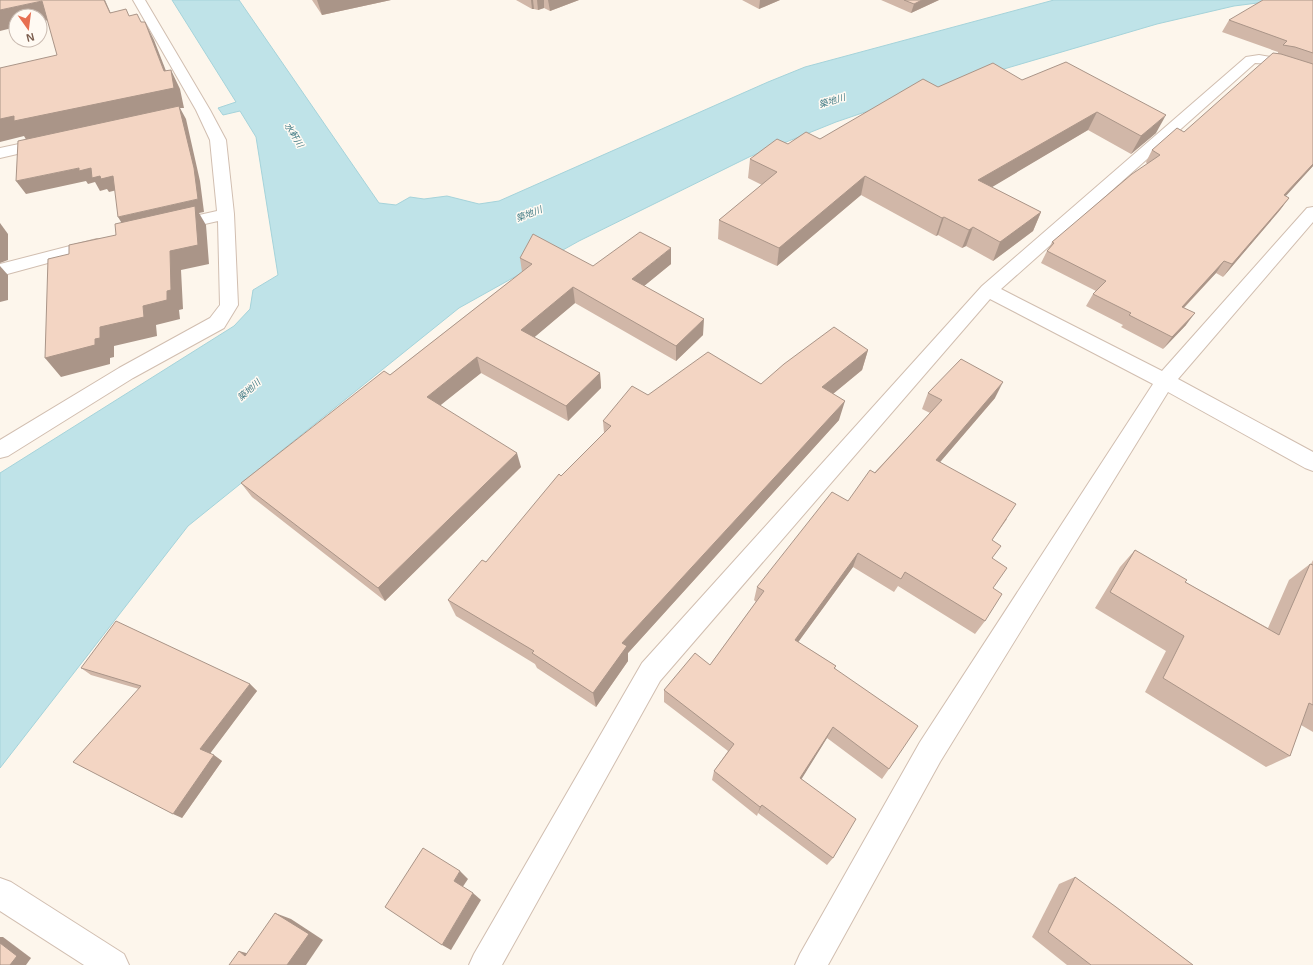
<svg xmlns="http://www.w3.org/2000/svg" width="1313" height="965" viewBox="0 0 1313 965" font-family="Helvetica,'Noto Sans JP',sans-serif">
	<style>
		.water { fill: #bfe3e8; stroke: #a5d3da }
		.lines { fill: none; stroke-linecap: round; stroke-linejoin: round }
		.street-casing { stroke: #d1beb0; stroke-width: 2 }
		.street { fill: #fff; fill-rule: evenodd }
		.wall { fill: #d1b7a8 }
		.shaded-wall { fill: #aa9588 }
		.building { fill: #f3d5c3; stroke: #aa9588 }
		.labels { text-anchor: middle; stroke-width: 3; stroke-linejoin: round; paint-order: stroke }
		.far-water-label { font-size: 9px; font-style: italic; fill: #437c86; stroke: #fffaf3 }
	</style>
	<rect width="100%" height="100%" fill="#fdf6ec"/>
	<!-- water -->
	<polygon class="water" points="172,0 239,0 379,203 396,205 410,197 424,199 447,196 479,204 499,201 768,82 805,67 1054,0 1281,0 1234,6 1157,24 912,96 836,122 749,157 579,241 459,308 188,526 0,768 0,473 234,326 250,309 253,290 278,275 256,137 240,111 223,115 218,108 236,102"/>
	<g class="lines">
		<!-- street casing -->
		<g class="street-casing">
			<g id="street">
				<polygon points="133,0 145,0 210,110 226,140 234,214 238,305 224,328 133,378 8,456 0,458 0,440 119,368 210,318 220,305 218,221 174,231 168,230 166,226 168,222 217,211 210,140 196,110"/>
				<polygon points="1259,55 1287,60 1313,69 1313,78 1274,64 1255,63 1001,289 1162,371 1307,208 1313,207 1313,222 1178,379 1313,452 1313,471 1305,468 1168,392 940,762 828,965 795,965 800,954 920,742 1153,384 990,299 660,681 502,965 469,965 474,954 642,663 982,286 1246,57"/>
				<polygon points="47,138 52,140 55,143 52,146 0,158 0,148"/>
				<polygon points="97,239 103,240 106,244 103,248 0,276 0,264"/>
				<polygon points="0,878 11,882 124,954 129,965 84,965 0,911"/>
			</g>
		</g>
		<!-- street -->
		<use href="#street" class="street"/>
	</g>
	<!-- wall -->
	<g class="wall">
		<polygon points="312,0 391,0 322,15"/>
		<polygon points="516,0 579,0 550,11 544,8 538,10 534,9 532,9"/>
		<polygon points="742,0 780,0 759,9"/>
		<polygon points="881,0 939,0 911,13"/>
		<polygon points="1313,0 1313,166 1285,196 1289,198 1280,210 1223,277 1216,273 1184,308 1186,325 1163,349 1121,327 1123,325 1086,306 1093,294 1096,291 1041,263 1047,251 1049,248 1052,242 1147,164 1146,162 1152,150 1184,132 1278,53 1278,52 1222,32 1229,20"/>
		<polygon points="1022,80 1156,133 1131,154 1088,130 991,187 1041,212 1033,231 993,261 966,246 962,248 938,235 936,236 861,195 777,266 718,239 719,220 762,185 748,178 750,159 788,144 820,139 938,87"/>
		<polygon points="520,258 593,266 671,264 644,286 703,335 676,361 575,303 534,337 600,373 601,388 568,421 481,373 440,405 521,467 385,601 252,497 241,483 390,375 522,272"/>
		<polygon points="868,350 862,370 833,394 839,420 628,653 628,661 596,707 537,668 535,664 456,616 448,600 486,562 561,476 604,433 603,421 648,395 761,384"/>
		<polygon points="928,393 995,398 940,462 1007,519 992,540 993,588 985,621 975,634 898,586 894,592 853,567 798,642 836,666 835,668 889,769 882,779 827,738 801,779 833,858 827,865 758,813 757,816 712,780 714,771 728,751 664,702 664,690 710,665 756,602 754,600 757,587 848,501 930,413 922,409"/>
		<polygon points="1135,550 1185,582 1268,628 1289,580 1310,564 1311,564 1313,560 1313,732 1301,725 1290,756 1266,767 1145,692 1166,651 1095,608 1120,567"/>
		<polygon points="81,668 250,684 257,691 210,753 222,761 182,818 139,689 91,675"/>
		<polygon points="1075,877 1193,965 1067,965 1032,937 1059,884"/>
	</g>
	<!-- shaded-wall -->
	<g class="shaded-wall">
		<polygon points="104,0 105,0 119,32 110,13"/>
		<polygon points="317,0 391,0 322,15"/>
		<polygon points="531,0 533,0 534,9 532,9"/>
		<polygon points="537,0 544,0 544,8 538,10"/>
		<polygon points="548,0 579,0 550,11"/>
		<polygon points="760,0 780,0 759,9"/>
		<polygon points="922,0 939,0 911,13 914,4"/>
		<polygon points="42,1 53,19 40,22 40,16 16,16 16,27 0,31 0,10"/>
		<polygon points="145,22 154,40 173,89 171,70 180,89 184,108 180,108 186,119 200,181 204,212 199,213 206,225 209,264 181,270 183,309 179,310 180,319 156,325 157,336 114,346 114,357 110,358 110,364 61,377 45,358 95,339 100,327 126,230 118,217 198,199 27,141 24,136 0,142 0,119 164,71"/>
		<polygon points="1097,112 1088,130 972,199 978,180"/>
		<polygon points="1166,115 1156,133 1131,154 1141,136"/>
		<polygon points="1313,164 1313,166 1275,208 1284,195"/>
		<polygon points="79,168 91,168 100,176 113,176 121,189 109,192 107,189 100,191 95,182 88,184 86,181 26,194 16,181"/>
		<polygon points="865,176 861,195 777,266 779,248"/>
		<polygon points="1289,198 1280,210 1223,277 1232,264"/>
		<polygon points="1041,212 1033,231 993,261 1000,242"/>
		<polygon points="944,217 938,235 936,236 942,218"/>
		<polygon points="0,223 8,234 8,260 0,263"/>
		<polygon points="973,227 966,246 962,248 969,230"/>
		<polygon points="671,248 671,264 633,295 632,279"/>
		<polygon points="1224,261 1216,273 1173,319 1182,307"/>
		<polygon points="0,266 8,275 8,300 0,302"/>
		<polygon points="573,287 575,303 524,346 521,330"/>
		<polygon points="1195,313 1186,325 1163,349 1172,337"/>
		<polygon points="704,319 703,335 676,361 676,346"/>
		<polygon points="868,350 862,370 817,407 822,387"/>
		<polygon points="477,357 481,373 432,412 427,397"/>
		<polygon points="600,373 601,388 568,421 566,406"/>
		<polygon points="1003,382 995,398 929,475 936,460"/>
		<polygon points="845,401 839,420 628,653 628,661 596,707 593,693 622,643"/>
		<polygon points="517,453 521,467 385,601 378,588"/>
		<polygon points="858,553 853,567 791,652 795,640"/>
		<polygon points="250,684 257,691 209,755 200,749"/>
		<polygon points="833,727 827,738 796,788 800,778"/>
		<polygon points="214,755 222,761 182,818 173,814"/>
		<polygon points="762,805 758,813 757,816 760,807"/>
		<polygon points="460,871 468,879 462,888 454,881"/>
		<polygon points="473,893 481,900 451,950 442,945"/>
		<polygon points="275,913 291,919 323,940 306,965 287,965"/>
		<polygon points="0,937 3,937 31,958 26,965 10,965 0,943"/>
		<polygon points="239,951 257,956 245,956"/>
	</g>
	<!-- building -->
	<g class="building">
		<polygon points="0,0 104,0 110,13 126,9 129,16 137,14 141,22 145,22 164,71 171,70 174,88 14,121 14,116 0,119 0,68 57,55 42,1 0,10"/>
		<polygon points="904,0 922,0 914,4"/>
		<polygon points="1263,0 1313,0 1313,53 1295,47 1283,45 1287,41 1229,20"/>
		<polygon points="1273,53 1281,54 1313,64 1313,164 1284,195 1289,198 1232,264 1224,261 1182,307 1195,313 1172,337 1129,315 1131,313 1093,294 1106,281 1047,251 1054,243 1052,242 1132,174 1160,155 1152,150 1177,128 1184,132"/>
		<polygon points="1066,62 1166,115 1141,136 1097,112 978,180 1041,212 1000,242 973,227 969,230 944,217 942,218 865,176 779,248 719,220 777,172 750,159 777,139 788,144 806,132 820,139 923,79 938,87 993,63 1022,80"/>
		<polygon points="179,106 194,168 198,199 118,217 113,176 101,179 100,176 92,178 91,168 79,171 79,168 16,181 18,141"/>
		<polygon points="195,206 198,245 170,251 171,290 167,291 167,300 143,306 144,317 100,327 100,338 95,339 95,345 45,358 48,259 69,254 69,245 116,235 115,224"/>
		<polygon points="640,232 671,248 632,279 704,319 676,346 573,287 521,330 600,373 566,406 477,357 427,397 517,453 378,588 241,483 384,371 390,375 532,264 520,258 533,234 593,266"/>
		<polygon points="834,327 868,350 822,387 845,401 622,643 627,646 593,693 532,653 534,651 448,600 482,560 486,562 559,474 561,476 611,426 603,421 632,386 648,395 708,352 761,384 784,364"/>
		<polygon points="961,359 1003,382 936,460 1016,504 992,540 1001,546 992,558 1007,568 993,588 1002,594 985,621 905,572 901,579 858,553 795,640 836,666 834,668 918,726 889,769 833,727 800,778 856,819 833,858 762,805 760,807 714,771 734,744 664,690 695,653 710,665 764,591 757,587 832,492 848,501 870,470 875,473 942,400 928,393"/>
		<polygon points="1135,550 1187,580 1185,582 1279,635 1310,564 1313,565 1313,705 1309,703 1290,756 1163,678 1184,636 1110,592"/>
		<polygon points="116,621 250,684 200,749 214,755 173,814 73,762 141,686 81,668"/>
		<polygon points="423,848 460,871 454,881 473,893 442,945 385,907"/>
		<polygon points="1075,877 1116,907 1193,965 1091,965 1048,932"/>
		<polygon points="275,913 309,934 287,965 229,965 239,951 245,956"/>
		<polygon points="0,943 17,956 10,965 0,965"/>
	</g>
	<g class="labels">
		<!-- far-water labels -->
		<g class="far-water-label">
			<text transform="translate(832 101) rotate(-17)" y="3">築地川</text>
			<text transform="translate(294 135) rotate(58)" y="3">水軒川</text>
			<text transform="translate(529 214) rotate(-21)" y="3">築地川</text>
			<text transform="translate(249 390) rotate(-42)" y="3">築地川</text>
		</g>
	</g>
	<!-- north arrow -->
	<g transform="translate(28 28) rotate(166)"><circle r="19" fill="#fffaf3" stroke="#cabbb1"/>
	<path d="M0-3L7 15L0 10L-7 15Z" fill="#e76f51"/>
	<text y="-6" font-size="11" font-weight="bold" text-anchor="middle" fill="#7a5c4d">N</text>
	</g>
</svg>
